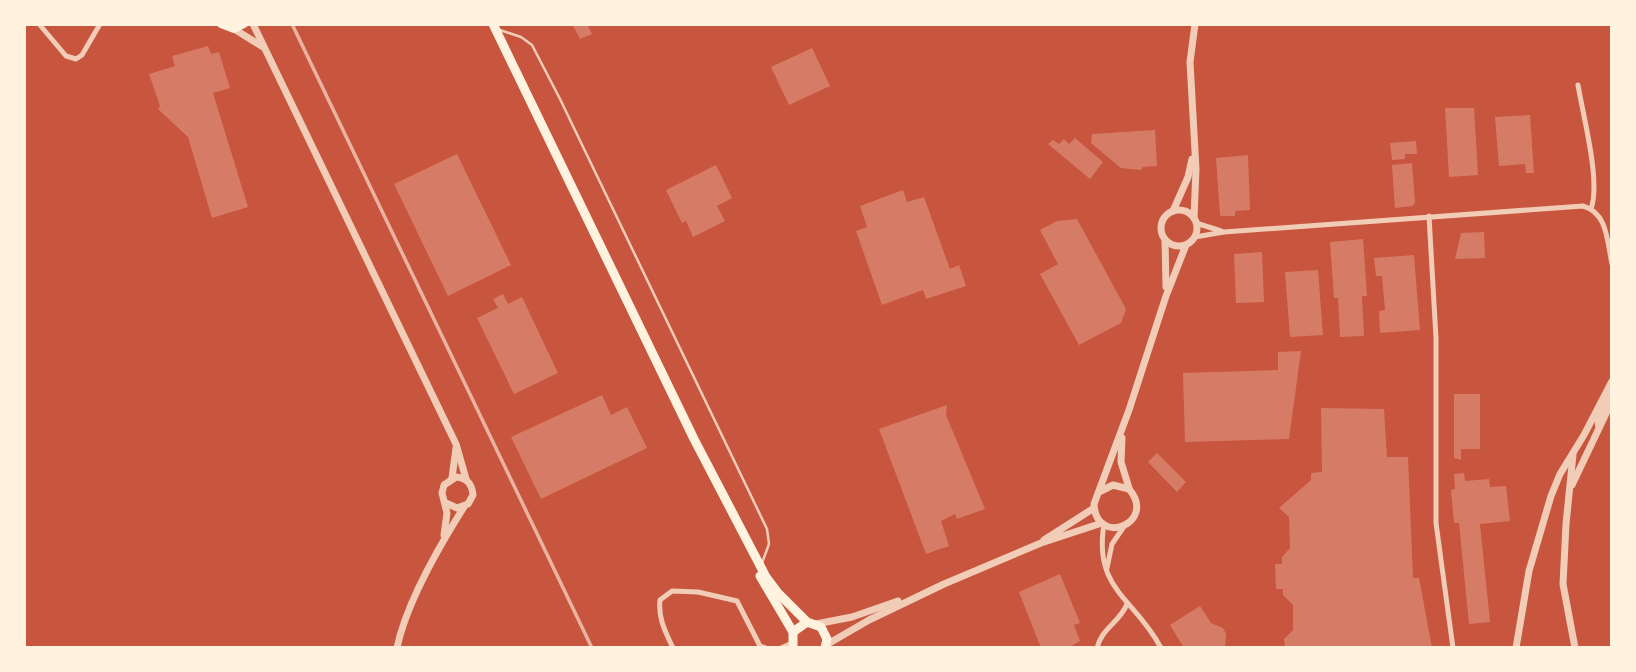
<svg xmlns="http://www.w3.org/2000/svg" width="1636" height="672" viewBox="0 0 1636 672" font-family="Raleway,sans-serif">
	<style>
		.building { fill: #d67c66 }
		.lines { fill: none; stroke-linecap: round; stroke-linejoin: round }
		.service { stroke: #f1ccb7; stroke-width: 2.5 }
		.minor { stroke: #f1ccb7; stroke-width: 5 }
		.tertiary { stroke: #f1ccb7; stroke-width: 7 }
		.secondary { stroke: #fff3e0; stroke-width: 8 }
		.primary { stroke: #fff3e0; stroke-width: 9 }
		.rail { stroke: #e9b49f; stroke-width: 3.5 }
	</style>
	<rect width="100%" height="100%" fill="#c8553d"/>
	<!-- building -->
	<g class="building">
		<polygon points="572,24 587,24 592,34 580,39"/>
		<polygon points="208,46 211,54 219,52 230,88 213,93 248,207 212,218 188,137 158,109 160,106 149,74 175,66 172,56"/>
		<polygon points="812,48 830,86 789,105 771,67"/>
		<polygon points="1445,108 1474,108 1478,175 1449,177"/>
		<polygon points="1530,115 1534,173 1526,173 1525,164 1499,166 1495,117"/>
		<polygon points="1155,130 1157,166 1143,167 1141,170 1121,168 1091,143 1092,134"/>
		<polygon points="1075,138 1103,162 1090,179 1048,144 1053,140 1059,144 1064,139 1069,144"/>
		<polygon points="1416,141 1417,154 1405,154 1405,159 1392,160 1390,143"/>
		<polygon points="457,154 511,265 448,296 394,184"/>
		<polygon points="1248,155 1250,210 1235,211 1235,216 1220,216 1216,158"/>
		<polygon points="1412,163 1415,203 1412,206 1395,208 1392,165"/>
		<polygon points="716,165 732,198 717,206 725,221 693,237 686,221 682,223 666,190"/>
		<polygon points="903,190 907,202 924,197 950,269 959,265 966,286 926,299 923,290 882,305 856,231 867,227 860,206"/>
		<polygon points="1077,219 1126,309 1121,323 1079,345 1040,274 1058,264 1040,230 1057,221"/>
		<polygon points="1484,232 1485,258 1455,259 1461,233"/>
		<polygon points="1363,239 1367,296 1362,296 1364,336 1340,337 1338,298 1334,298 1330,242"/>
		<polygon points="1262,252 1264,302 1236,303 1234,254"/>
		<polygon points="1414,255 1420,330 1380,333 1379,311 1385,310 1382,276 1376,276 1374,258"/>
		<polygon points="1318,270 1323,335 1290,337 1285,272"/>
		<polygon points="503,294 508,304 522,297 558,373 514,394 477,318 498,308 493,299"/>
		<polygon points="1301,351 1289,439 1185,442 1183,373 1278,370 1278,352"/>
		<polygon points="1454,394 1480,394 1480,449 1461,449 1461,460 1454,458"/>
		<polygon points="602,395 611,415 627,407 647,448 541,499 511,437"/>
		<polygon points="947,405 946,415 985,509 957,519 955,514 941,521 949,546 926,554 879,429"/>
		<polygon points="1321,408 1384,409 1387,457 1408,457 1413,578 1419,578 1432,648 1285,648 1284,639 1293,630 1293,605 1283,595 1283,589 1276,589 1275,564 1282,564 1282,557 1290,548 1289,517 1279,508 1311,480 1311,473 1322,472"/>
		<polygon points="1157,453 1186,482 1177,492 1148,462"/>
		<polygon points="1464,473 1465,481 1489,479 1490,487 1506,486 1510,521 1480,524 1490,622 1469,624 1459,523 1454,523 1451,490 1455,489 1454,474"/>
		<polygon points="1060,574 1080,623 1074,625 1080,641 1068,648 1041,648 1019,592"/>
		<polygon points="1200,606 1211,623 1223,628 1226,634 1225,648 1184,648 1170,625"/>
	</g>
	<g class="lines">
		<!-- service -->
		<polyline class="service" points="500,30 521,37 532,45 560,99 767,529 769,544 762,563"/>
		<!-- minor -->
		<g class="minor">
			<polyline points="39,24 66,56 76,59 82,55 100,24"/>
			<path d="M 1578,85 C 1583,116 1601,181 1591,209"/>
			<polyline points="1429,216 1436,338 1436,523 1453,648"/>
			<polyline points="1196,223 1221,231"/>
			<path d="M 1195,237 L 1224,232 L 1583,206 C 1608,213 1607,242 1612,264"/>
			<polyline points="1598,429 1597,421 1612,390"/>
			<path d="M 1104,524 C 1093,590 1135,598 1161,648"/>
			<polyline points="1107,568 1112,544 1125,525"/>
			<path d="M 673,648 C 665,631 658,618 660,600 L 672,591 L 698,592 L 737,601 L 760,646 L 766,648"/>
			<polyline points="781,648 792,643"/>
			<path d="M 1097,648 C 1101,629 1120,622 1127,604"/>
		</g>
		<!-- tertiary -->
		<g class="tertiary">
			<polyline points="253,24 456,444 466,479"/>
			<polyline points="234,29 263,47"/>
			<circle cx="1179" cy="228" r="18"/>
			<polyline points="1173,211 1188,177 1192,159"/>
			<polyline points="1194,218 1196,169 1190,62 1195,24"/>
			<polyline points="1165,240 1166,287"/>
			<polyline points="1122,438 1121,462 1129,488"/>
			<polyline points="1573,455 1566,524 1563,584 1575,648"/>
			<polyline points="452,478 456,448"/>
			<polyline points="1572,485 1612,401"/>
			<path d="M 1099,492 L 1113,485 L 1129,489 C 1158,523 1096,548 1094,504 L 1129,410 L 1166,296 L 1186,245"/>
			<path d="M 444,535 L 447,513 L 442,493 L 444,485 L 456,477 C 467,478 472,484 473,495 L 468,504 L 457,508 L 446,503"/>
			<polyline points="1044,540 1094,508"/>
			<polyline points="816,624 852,617 898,601"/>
			<polyline points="826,645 869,620 944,584 1041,543 1102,523"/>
			<path d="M 397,648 C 406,604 440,545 464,507"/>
			<polyline points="1516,648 1529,571 1551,496 1560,474 1584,435 1612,381"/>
		</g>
		<!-- secondary -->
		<polyline class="secondary" points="221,24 234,29 244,24"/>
		<!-- primary -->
		<g class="primary">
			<polyline points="493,24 694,439 766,577 778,593 807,622"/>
			<polyline points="760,576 793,632"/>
			<polyline points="793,648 793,632 807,622 821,627 827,639 825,648"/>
		</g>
		<!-- rail -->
		<polyline class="rail" points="292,24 592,648"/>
	</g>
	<!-- border -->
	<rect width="1636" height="672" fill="none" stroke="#fff3e0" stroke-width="52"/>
</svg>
